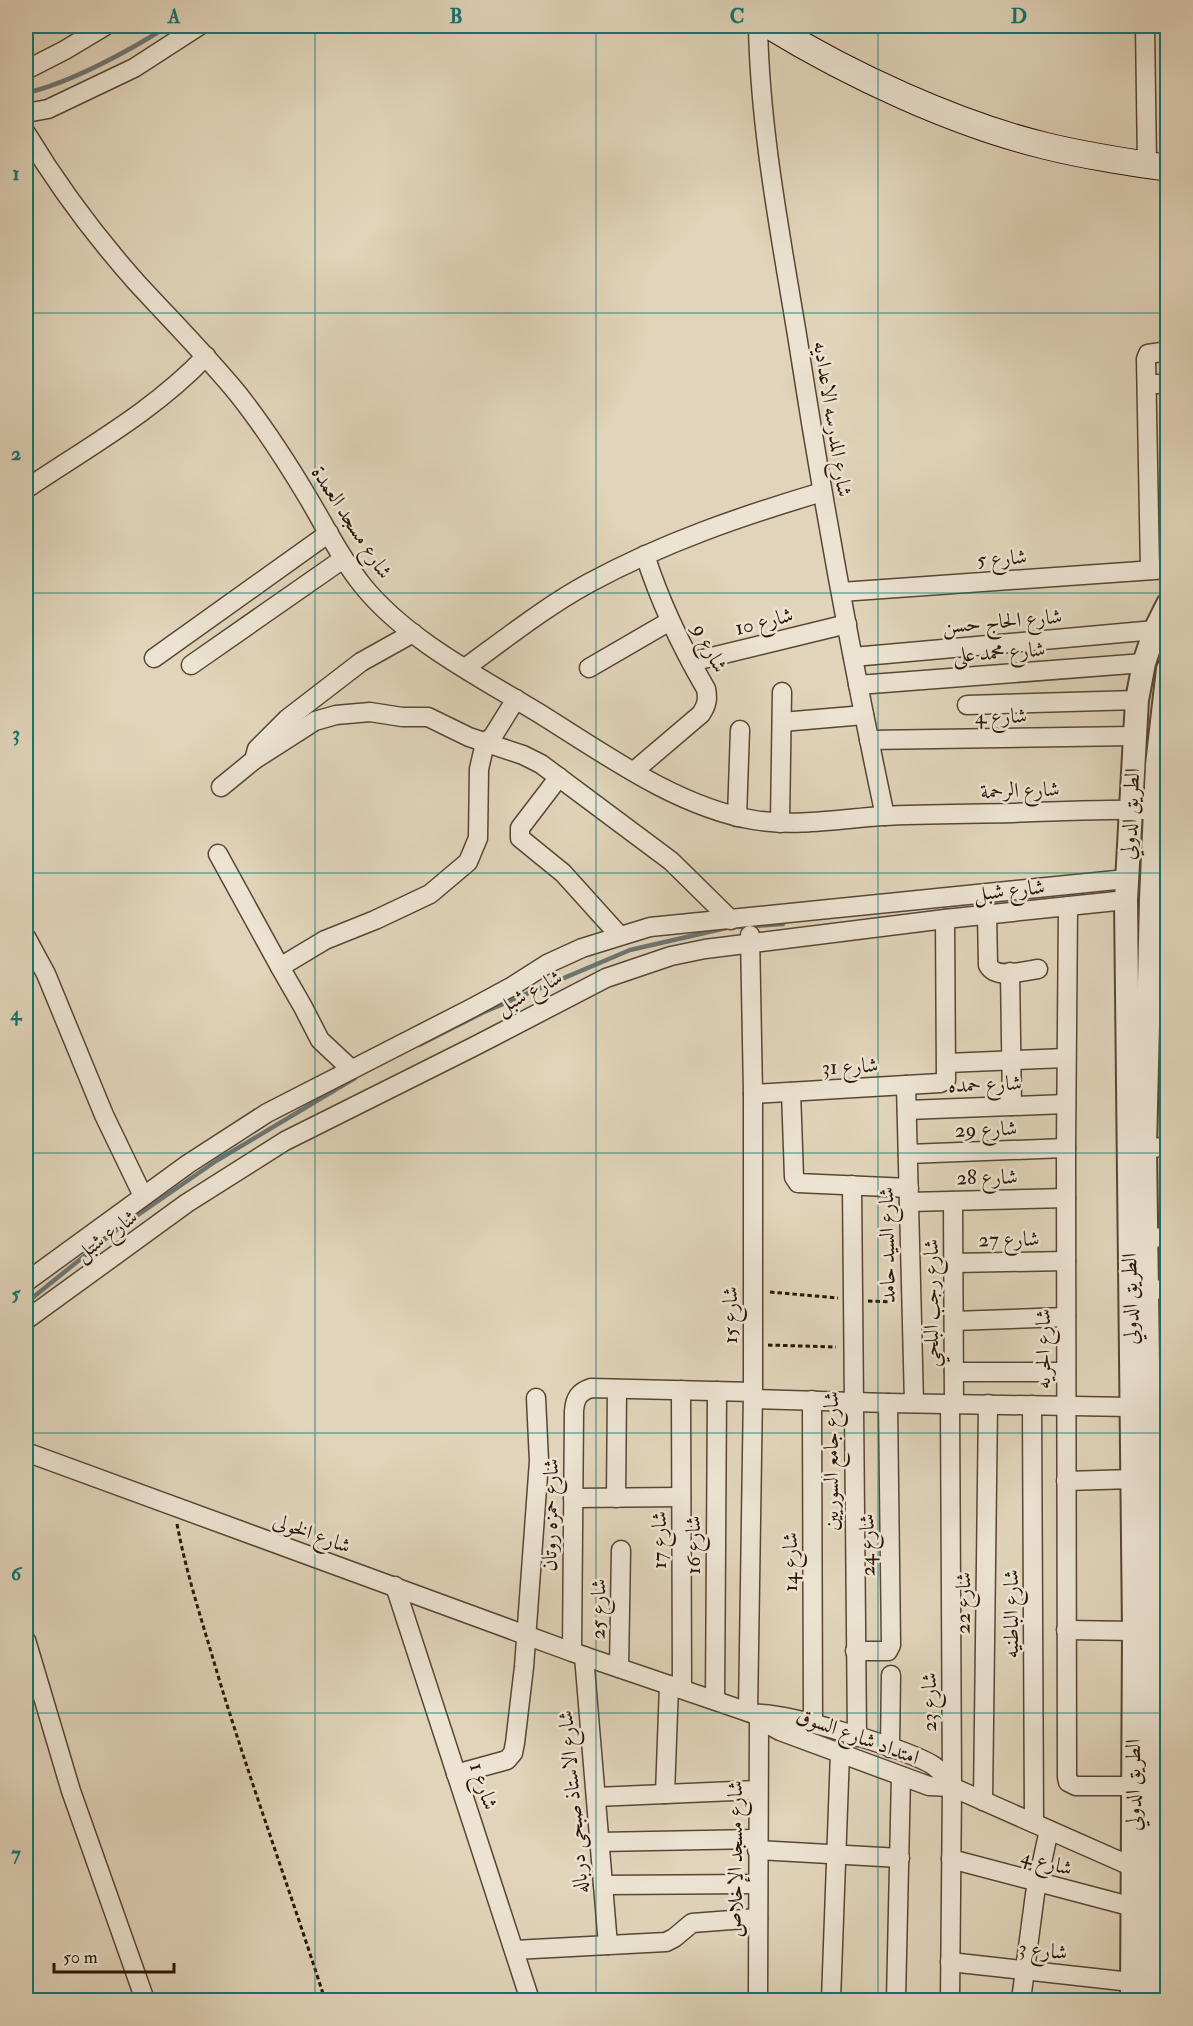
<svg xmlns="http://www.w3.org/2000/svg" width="1193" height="2026" viewBox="0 0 1193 2026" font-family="'IM FELL Double Pica',Amiri,serif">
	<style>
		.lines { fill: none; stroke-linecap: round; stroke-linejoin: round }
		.stream { stroke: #6d7573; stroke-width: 4.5 }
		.minor-casing { stroke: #584634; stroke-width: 21 }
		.tertiary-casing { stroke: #584634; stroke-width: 26 }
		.secondary-casing { stroke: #2a1607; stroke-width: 28 }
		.path { stroke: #2a1607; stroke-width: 3; stroke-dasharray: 4.5 3; stroke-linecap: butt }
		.minor { stroke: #ece3d2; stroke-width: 18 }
		.tertiary { stroke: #ece3d2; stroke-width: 22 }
		.secondary { stroke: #ece3d2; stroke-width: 26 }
		.grid { fill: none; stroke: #0f766e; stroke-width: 1.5; stroke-opacity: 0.55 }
		.labels { text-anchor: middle; stroke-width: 5; stroke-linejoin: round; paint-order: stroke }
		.street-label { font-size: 21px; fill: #2a1607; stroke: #ece3d2 }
		.neatline { fill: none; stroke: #0f766e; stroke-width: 2 }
		.grid-label { font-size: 20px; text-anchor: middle; font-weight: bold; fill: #0f766e }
	</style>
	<rect width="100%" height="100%" fill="#e1d4ba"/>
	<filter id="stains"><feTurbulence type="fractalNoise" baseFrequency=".00333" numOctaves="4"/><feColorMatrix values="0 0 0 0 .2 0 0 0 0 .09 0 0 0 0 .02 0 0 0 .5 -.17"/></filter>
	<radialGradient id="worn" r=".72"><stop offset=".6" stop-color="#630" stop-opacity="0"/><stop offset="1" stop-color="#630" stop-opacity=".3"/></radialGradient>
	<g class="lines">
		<!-- stream -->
		<g class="stream">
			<path d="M 26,93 C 70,83 129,51 168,26"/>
			<polyline points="738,927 783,924"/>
			<polyline points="419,1045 484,1012 630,950 726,928"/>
			<polyline points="26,1303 119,1228 216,1161 355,1078"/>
		</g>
		<!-- minor casing -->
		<g class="minor-casing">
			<g id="minor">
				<path d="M 758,26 C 760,130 780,232 797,335 C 822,496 851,657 885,816"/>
				<polyline points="1145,26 1147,165"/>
				<polyline points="26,70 65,50 105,26"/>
				<polyline points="26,113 48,109 134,68 199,26"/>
				<path d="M 26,133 C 58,186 96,237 137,283 C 171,320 206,355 238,394 C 265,428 288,464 310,501 C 327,530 342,560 363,586 C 407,640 478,676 537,712 C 602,752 676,807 754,820 C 796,827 840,819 882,816 C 925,814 969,814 1012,813 C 1059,811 1107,809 1155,810"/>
				<polyline points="1147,384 1168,384"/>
				<path d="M 26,489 C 88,447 154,411 206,356"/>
				<polyline points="1150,570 1146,359 1148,354 1168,351"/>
				<polyline points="841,592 1168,569"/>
				<polyline points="853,657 1155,630"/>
				<polyline points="154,658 329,533"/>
				<polyline points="691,662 847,624"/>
				<polyline points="191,665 343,559"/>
				<path d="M 465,668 C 505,639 545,607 589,583 C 663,543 741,516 822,492"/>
				<polyline points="589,668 670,621"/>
				<polyline points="858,685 1144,663"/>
				<polyline points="967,705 1137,700"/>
				<polyline points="782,722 864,715"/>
				<polyline points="869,740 1134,736"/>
				<polyline points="254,760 315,721 336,715 370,712 402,717 428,717 469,737 523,755 541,764 671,861 731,920"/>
				<path d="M 634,771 L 701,714 C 707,705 708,699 706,689 C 681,646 660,602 645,555"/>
				<polyline points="559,777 520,828 520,838 563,873 619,935"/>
				<polyline points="221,787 254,760 257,749 287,719 361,662 413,633"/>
				<polyline points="737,817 740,730"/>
				<polyline points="780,823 782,692"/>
				<polyline points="218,854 280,967"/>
				<polyline points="1068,906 1066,1148 1067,1777 1068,1782 1076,1786 1133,1786"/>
				<path d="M 987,914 L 988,965 C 996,980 1023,971 1038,969"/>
				<polyline points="26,937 46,974 104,1115 143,1196"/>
				<polyline points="1010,972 1012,1106"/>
				<polyline points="1148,996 1168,996"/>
				<polyline points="947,1063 1066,1058"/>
				<polyline points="351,1069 320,1040 303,1007 280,967 325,940 375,920 430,894 468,862 478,838 479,769 485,743 493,736 516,699"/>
				<polyline points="906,1085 914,1403"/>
				<polyline points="791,1092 794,1177 798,1183 909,1188"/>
				<polyline points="753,1094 940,1083 946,1080 945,919"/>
				<polyline points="907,1110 1066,1104"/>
				<polyline points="1145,1148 1168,1147"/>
				<polyline points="908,1154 1066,1148"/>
				<polyline points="852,1185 857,1737"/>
				<polyline points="953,1201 954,1404"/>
				<polyline points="909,1202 1066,1198"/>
				<polyline points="1146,1238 1168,1237"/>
				<polyline points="954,1263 1066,1261"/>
				<polyline points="26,1282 188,1164 267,1113 472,1008 511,987 547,964 582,948 650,927 1126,879"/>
				<polyline points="1147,1289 1168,1290"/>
				<polyline points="26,1320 187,1203 285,1141 473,1047 606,978 671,956 705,949 945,919 1126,900"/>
				<polyline points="954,1321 1066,1317"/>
				<polyline points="954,1372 1066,1372"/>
				<polyline points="681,1390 682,1689"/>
				<polyline points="753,1399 888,1403 1131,1407"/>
				<polyline points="1136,1399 1168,1398"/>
				<polyline points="812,1400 813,1724"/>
				<polyline points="950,1404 952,1787 950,2000"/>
				<polyline points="1032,1405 1034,1823"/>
				<path d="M 26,1452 L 572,1652 L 754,1714 C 783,1711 909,1749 934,1766 C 942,1772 947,1779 952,1787"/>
				<polyline points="1066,1481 1133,1479"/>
				<polyline points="573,1498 681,1497"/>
				<polyline points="616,1498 617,1389"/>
				<polyline points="395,1586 530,2000"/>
				<polyline points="1151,1588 1168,1588"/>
				<polyline points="1066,1630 1134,1631"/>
				<polyline points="26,1640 71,1791 145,2000"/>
				<polyline points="855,1651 888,1651 891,1645 888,1403"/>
				<path d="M 572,1652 L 574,1411 C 575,1398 579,1392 591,1388 L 753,1392"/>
				<polyline points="584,1656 608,1945"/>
				<polyline points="619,1668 621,1550"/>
				<polyline points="715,1700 717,1391"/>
				<polyline points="748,1712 753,1392 753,1094 750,935"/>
				<polyline points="754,1714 764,1722 780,1731 929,1786 952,1787 1133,1867 1168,1880"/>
				<polyline points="890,1748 891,1675"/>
				<polyline points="456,1774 507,1760 513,1753 515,1743 524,1667 539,1461 536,1398"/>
				<polyline points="665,1794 669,1685"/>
				<polyline points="596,1797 757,1790"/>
				<polyline points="983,1801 988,1404"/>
				<polyline points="599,1842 757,1839"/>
				<polyline points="757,1850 900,1858"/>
				<polyline points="951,1859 1133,1907"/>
				<polyline points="603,1885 757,1884"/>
				<polyline points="514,1950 666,1942 674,1938 692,1923 758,1918"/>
				<polyline points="950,1962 1131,1982"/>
				<polyline points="758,2000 759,1718"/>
				<polyline points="831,2000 840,1753"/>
				<polyline points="896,2000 901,1776"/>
				<polyline points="1021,2000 1035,1894 1049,1830"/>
			</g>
		</g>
		<!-- tertiary casing -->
		<g class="tertiary-casing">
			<g id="tertiary">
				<polyline points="1132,2000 1134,1631 1126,900 1137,700 1144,663 1155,630 1168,604"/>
				<polyline points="1154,2000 1153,1723 1145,1148 1151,900 1157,765 1168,669"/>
			</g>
		</g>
		<!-- secondary casing -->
		<g class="secondary-casing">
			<path id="secondary" d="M 770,26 C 850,75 955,124 1046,146 C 1086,156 1127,162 1168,168"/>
		</g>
		<!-- path -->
		<g class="path">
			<polyline points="770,1292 838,1298"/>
			<polyline points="868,1301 895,1302"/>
			<polyline points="768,1345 836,1347"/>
			<path d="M 177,1524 C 187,1577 204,1627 219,1679 C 252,1787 291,1893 325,2000"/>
		</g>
		<!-- minor -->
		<use href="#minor" class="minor"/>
		<!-- tertiary -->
		<use href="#tertiary" class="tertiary"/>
		<!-- secondary -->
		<use href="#secondary" class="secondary"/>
	</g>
	<!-- grid -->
	<path class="grid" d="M 315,26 L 315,2000M 596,26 L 596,2000M 878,26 L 878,2000M 26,313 L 1168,313M 26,593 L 1168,593M 26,873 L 1168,873M 26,1153 L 1168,1153M 26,1433 L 1168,1433M 26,1713 L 1168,1713"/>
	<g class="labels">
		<!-- street labels -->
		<g class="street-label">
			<text transform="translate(833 419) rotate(81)" y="7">شارع المدرسه الاعداديه</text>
			<text transform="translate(352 522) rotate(57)" y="7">شارع مسجد العمدة</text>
			<text transform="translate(1002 558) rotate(-4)" y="7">شارع 5</text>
			<text transform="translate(764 621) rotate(-14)" y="7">شارع 10</text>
			<text transform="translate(1002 621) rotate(-5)" y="7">شارع الحاج حسن</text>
			<text transform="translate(710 648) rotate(62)" y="7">شارع 9</text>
			<text transform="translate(999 652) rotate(-4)" y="7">شارع محمد على</text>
			<text transform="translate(1001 716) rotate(-1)" y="7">شارع 4</text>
			<text transform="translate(1020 790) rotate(-2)" y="7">شارع الرحمة</text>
			<text transform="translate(1130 814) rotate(-87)" y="7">الطريق الدولي</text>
			<text transform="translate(1009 890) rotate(-6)" y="7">شارع شبل</text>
			<text transform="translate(529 992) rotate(-28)" y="7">شارع شبل</text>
			<text transform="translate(850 1066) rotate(-3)" y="7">شارع 31</text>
			<text transform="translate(985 1084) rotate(-2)" y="7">شارع حمده</text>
			<text transform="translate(986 1129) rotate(-2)" y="7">شارع 29</text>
			<text transform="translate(987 1177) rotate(-1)" y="7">شارع 28</text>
			<text transform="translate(106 1235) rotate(-36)" y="7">شارع شبل</text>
			<text transform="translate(1009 1239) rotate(-1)" y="7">شارع 27</text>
			<text transform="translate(887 1245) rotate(-91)" y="7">شارع السيد حامد</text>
			<text transform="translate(1130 1299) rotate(-91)" y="7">الطريق الدولي</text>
			<text transform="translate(931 1303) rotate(-90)" y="7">شارع رجب البلحي</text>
			<text transform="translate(730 1315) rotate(-90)" y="7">شارع 15</text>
			<text transform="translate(1043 1349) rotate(-90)" y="7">شارع الحريه</text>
			<text transform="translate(831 1461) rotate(-90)" y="7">شارع جامع السوريين</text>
			<text transform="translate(550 1515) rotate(-89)" y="7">شارع حمزه روتان</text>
			<text transform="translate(312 1533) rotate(20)" y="7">شارع الخولى</text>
			<text transform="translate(659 1540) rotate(-90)" y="7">شارع 17</text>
			<text transform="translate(693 1545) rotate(-90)" y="7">شارع 16</text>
			<text transform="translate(867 1545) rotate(-91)" y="7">شارع 24</text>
			<text transform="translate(790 1562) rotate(-90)" y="7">شارع 14</text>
			<text transform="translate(963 1603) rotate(-89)" y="7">شارع 22</text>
			<text transform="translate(598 1609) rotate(-89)" y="7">شارع 25</text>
			<text transform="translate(1011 1614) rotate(-90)" y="7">شارع الباطنيه</text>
			<text transform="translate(929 1702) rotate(-90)" y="7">شارع 23</text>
			<text transform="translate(858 1736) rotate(20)" y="7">امتداد شارع السوق</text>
			<text transform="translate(1133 1785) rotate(-90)" y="7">الطريق الدولي</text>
			<text transform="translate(484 1786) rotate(72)" y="7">شارع 1</text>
			<text transform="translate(573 1802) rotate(-95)" y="7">شارع الاستاذ صبحى درباله</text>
			<text transform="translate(735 1859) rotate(-90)" y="7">شارع مسجد الإخلاص</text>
			<text transform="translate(1047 1862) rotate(15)" y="7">شارع 4</text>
			<text transform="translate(1043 1950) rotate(6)" y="7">شارع 3</text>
		</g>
	</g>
	<!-- margin -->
	<rect width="1193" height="2026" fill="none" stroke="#e1d4ba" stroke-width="66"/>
	<!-- scale -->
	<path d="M54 1963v9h120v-9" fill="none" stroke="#2a1607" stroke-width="3"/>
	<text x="63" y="1963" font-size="18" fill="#2a1607" stroke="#ece3d2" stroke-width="4.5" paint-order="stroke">50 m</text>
	<rect x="33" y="33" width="1127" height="1960" class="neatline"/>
	<g class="grid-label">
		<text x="174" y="23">A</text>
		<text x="456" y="23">B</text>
		<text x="737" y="23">C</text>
		<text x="1019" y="23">D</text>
		<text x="16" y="180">1</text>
		<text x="16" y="460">2</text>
		<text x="16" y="740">3</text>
		<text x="16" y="1020">4</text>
		<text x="16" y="1300">5</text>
		<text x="16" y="1580">6</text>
		<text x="16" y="1860">7</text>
	</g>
	<rect width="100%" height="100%" filter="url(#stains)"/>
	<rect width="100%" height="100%" fill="url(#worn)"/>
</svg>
